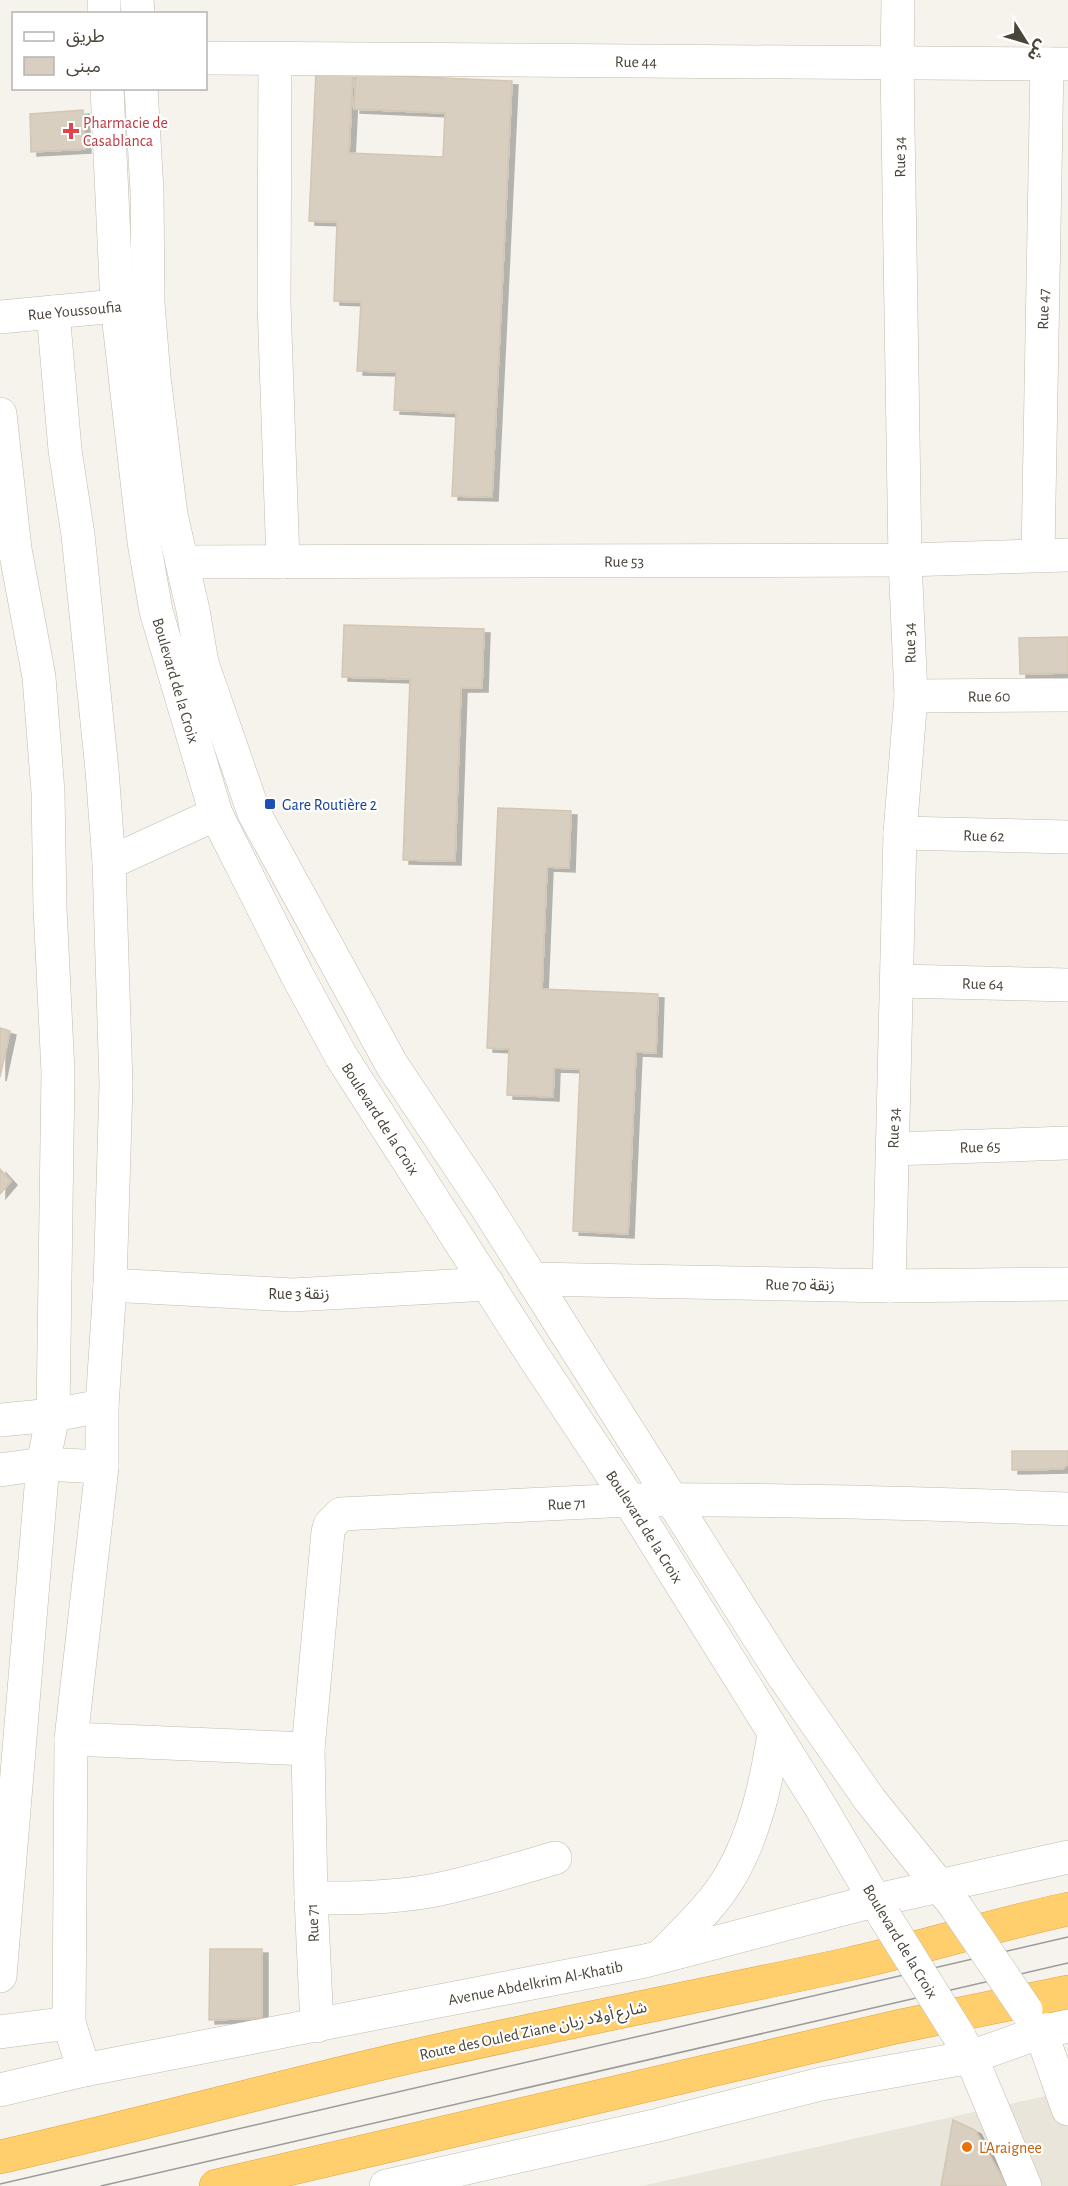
<svg xmlns="http://www.w3.org/2000/svg" width="1068" height="2186" viewBox="0 0 1068 2186" font-family="'Alegreya Sans','Noto Sans Arabic',sans-serif">
	<style>
		.residential { fill: #eae5da }
		.building { fill: #d8cfc1; stroke: #d3c7b4; stroke-width: 1.5; filter: url(#shadow) }
		.lines { fill: none; stroke-linecap: round; stroke-linejoin: round }
		.minor-casing { stroke: #c2bbae; stroke-width: 34 }
		.highway-casing { stroke: #e0a43c; stroke-width: 34 }
		.minor { stroke: #fff; stroke-width: 33 }
		.highway { stroke: #ffcf6e; stroke-width: 33 }
		.tram { stroke: #9a9a9a; stroke-width: 1.5 }
		.minor-bridge-casing { stroke: #c2bbae; stroke-width: 34; stroke-linecap: butt }
		.minor-bridge { stroke: #fff; stroke-width: 33 }
		.health-dot { fill: #e0444e; stroke: #fff; stroke-width: 2 }
		.transit-dot { fill: #1a4fb4; stroke: #fff; stroke-width: 2 }
		.food-dot { fill: #e8710a; stroke: #fff; stroke-width: 2 }
		.labels { text-anchor: middle; stroke-width: 4.5; stroke-linejoin: round; paint-order: stroke }
		.street-label { font-size: 16px; fill: #4b4439; stroke: #fff }
		.health-label { font-size: 16px; fill: #be3a42; stroke: #fff; text-anchor: start }
		.transit-label { font-size: 16px; fill: #164399; stroke: #fff; text-anchor: start }
		.food-label { font-size: 16px; fill: #c56008; stroke: #fff; text-anchor: start }
	</style>
	<defs>
		<filter id="shadow"><feDropShadow dx="6" dy="4" stdDeviation="0" flood-color="#0004"/></filter>
	</defs>
	<rect width="100%" height="100%" fill="#f6f3ec"/>
	<!-- residential -->
	<polygon class="residential" points="1068,2091 1068,2186 642,2186"/>
	<!-- building -->
	<g class="building">
		<polygon points="316,72 353,74 349,153 443,157 445,113 354,109 356,74 512,81 492,497 452,496 456,413 394,410 396,372 357,371 361,302 334,301 337,222 309,221"/>
		<polygon points="83,110 85,149 31,152 30,114"/>
		<polygon points="344,625 484,629 482,688 461,688 455,861 403,860 410,679 342,677"/>
		<polygon points="1068,637 1068,673 1020,674 1019,638"/>
		<polygon points="498,808 571,811 569,868 547,867 542,989 658,994 656,1053 636,1052 628,1234 573,1231 580,1069 554,1068 553,1097 507,1095 509,1049 487,1048"/>
		<polygon points="0,1028 10,1031 0,1077"/>
		<polygon points="0,1169 11,1181 0,1194"/>
		<polygon points="1012,1451 1068,1451 1068,1464 1063,1469 1012,1470"/>
		<polygon points="210,1949 262,1949 262,2018 209,2020"/>
		<polygon points="953,2120 975,2130 1007,2186 941,2186"/>
	</g>
	<g class="lines">
		<!-- minor casing -->
		<g class="minor-casing">
			<g id="minor">
				<polyline points="104,0 104,14"/>
				<polyline points="137,0 138,14"/>
				<path id="s1" d="M 206,58 L 1068,64"/>
				<polyline points="275,59 274,303 283,562"/>
				<path id="s2" d="M 107,88 L 117,305 L 144,542 L 156,611 L 216,814 L 297,975 L 341,1056 L 534,1357 L 629,1500 L 820,1806 L 885,1917"/>
				<polyline points="141,88 147,191 148,303 154,377 171,515 193,610 202,663 254,813 392,1065 484,1203 782,1674 870,1800 954,1904"/>
				<polyline points="53,312 65,450 78,535 102,770 109,863 116,1085 110,1285 102,1406 102,1467 71,1739 69,2023 84,2070"/>
				<path id="s3" d="M 0,317 L 137,304"/>
				<polyline points="0,414 15,549 39,677 48,792 50,908 58,1072 53,1415 43,1464 0,1976"/>
				<path id="s4" d="M 1038,555 L 1047,64"/>
				<path id="s5" d="M 182,562 L 905,560 L 1068,555"/>
				<path id="s6" d="M 911,696 L 1068,695"/>
				<path id="s7" d="M 900,833 L 1068,837"/>
				<polyline points="109,863 216,814"/>
				<path id="s8" d="M 897,981 L 1068,985"/>
				<path id="s9" d="M 893,1149 L 1068,1143"/>
				<polyline points="532,1279 889,1286 1068,1284"/>
				<polyline points="110,1285 293,1295 488,1284"/>
				<path id="s10" d="M 889,1286 L 900,833 L 911,696 L 905,560 L 897,64 L 898,0"/>
				<polyline points="0,1420 53,1415 102,1406"/>
				<polyline points="0,1470 43,1464 102,1467"/>
				<polyline points="71,1739 308,1749"/>
				<path d="M 311,1898 C 351,1898 391,1898 430,1891 C 472,1883 514,1870 555,1858"/>
				<path d="M 661,1956 C 685,1931 713,1906 731,1875 C 756,1831 766,1783 774,1734"/>
				<polyline points="1029,2014 1041,2032 1068,2109"/>
				<path id="s11" d="M 317,2026 L 311,1898 L 308,1749 L 328,1532 L 330,1525 L 341,1514 L 629,1500 C 776,1499 922,1503 1068,1509"/>
				<polyline points="0,2032 69,2023"/>
				<polyline points="959,2037 971,2057 1025,2186"/>
				<path id="s12" d="M 0,2090 L 84,2070 L 645,1961 L 877,1900 L 1068,1857"/>
				<polyline points="386,2186 658,2125 821,2084 971,2057 1041,2032 1068,2026"/>
			</g>
		</g>
		<!-- highway casing -->
		<g class="highway-casing">
			<g id="highway">
				<path d="M 0,2157 C 140,2125 278,2087 418,2055 C 561,2023 705,1995 849,1964 C 922,1948 994,1925 1068,1909"/>
				<polyline points="216,2186 896,2027 1068,1992"/>
			</g>
		</g>
		<!-- minor -->
		<use href="#minor" class="minor"/>
		<!-- highway -->
		<use href="#highway" class="highway"/>
		<!-- tram -->
		<g class="tram">
			<polyline points="0,2184 1068,1937"/>
			<polyline points="101,2186 1068,1963"/>
		</g>
		<!-- minor-bridge casing -->
		<g class="minor-bridge-casing">
			<g id="minor-bridge">
				<polyline points="954,1904 1026,2010"/>
				<polyline points="885,1917 959,2036"/>
			</g>
		</g>
		<!-- minor-bridge -->
		<use href="#minor-bridge" class="minor-bridge"/>
	</g>
	<!-- markers -->
	<path class="health-dot" d="M68 122h6v6h6v6h-6v6h-6v-6h-6v-6h6z"/>
	<rect class="transit-dot" x="264" y="798" width="12" height="12" rx="3"/>
	<circle class="food-dot" cx="967" cy="2147" r="6"/>
	<g class="labels">
		<!-- street labels -->
		<g class="street-label">
			<text dy="6" stroke="none"><textPath href="#s1" startOffset="430">Rue 44</textPath></text>
			<text transform="translate(899 157) rotate(-91)" y="6">Rue 34</text>
			<text dy="6" stroke="none"><textPath href="#s3" startOffset="75">Rue Youssoufia</textPath></text>
			<text dy="6" stroke="none"><textPath href="#s4" startOffset="246">Rue 47</textPath></text>
			<text dy="6" stroke="none"><textPath href="#s5" startOffset="442">Rue 53</textPath></text>
			<text transform="translate(909 643) rotate(-92)" y="6">Rue 34</text>
			<text dy="6" stroke="none"><textPath href="#s2" startOffset="598">Boulevard de la Croix</textPath></text>
			<text dy="6" stroke="none"><textPath href="#s6" startOffset="78">Rue 60</textPath></text>
			<text dy="6" stroke="none"><textPath href="#s7" startOffset="84">Rue 62</textPath></text>
			<text dy="6" stroke="none"><textPath href="#s8" startOffset="86">Rue 64</textPath></text>
			<text dy="6" stroke="none"><textPath href="#s2" startOffset="1084">Boulevard de la Croix</textPath></text>
			<text dy="6" stroke="none"><textPath href="#s10" startOffset="158">Rue 34</textPath></text>
			<text dy="6" stroke="none"><textPath href="#s9" startOffset="87">Rue 65</textPath></text>
			<text transform="translate(800 1284) rotate(1)" y="6">Rue 70 زنقة</text>
			<text x="299" y="1299">Rue 3 زنقة</text>
			<text dy="6" stroke="none"><textPath href="#s11" startOffset="744">Rue 71</textPath></text>
			<text dy="6" stroke="none"><textPath href="#s2" startOffset="1570">Boulevard de la Croix</textPath></text>
			<text transform="translate(312 1923) rotate(-93)" y="6">Rue 71</text>
			<text transform="translate(901 1941) rotate(59)" y="6">Boulevard de la Croix</text>
			<text dy="6" stroke="none"><textPath href="#s12" startOffset="546">Avenue Abdelkrim Al-Khatib</textPath></text>
			<text transform="translate(533 2030) rotate(-12)" y="6">Route des Ouled Ziane شارع أولاد زيان</text>
		</g>
		<!-- health labels -->
		<g class="health-label">
			<text x="83" y="128">Pharmacie de<tspan x="83" dy="18">Casablanca</tspan></text>
		</g>
		<!-- transit labels -->
		<g class="transit-label">
			<text x="282" y="810">Gare Routière 2</text>
		</g>
		<!-- food labels -->
		<g class="food-label">
			<text x="979" y="2153">L'Araignee</text>
		</g>
	</g>
	<!-- legend -->
	<rect x="12" y="12" width="195" height="78" fill="#ffffff" stroke="#b7b4b0" stroke-width="1.5"/>
	<rect x="24" y="32" width="30" height="9" fill="#ffffff" stroke="#b7b4b0" stroke-width="1.5"/>
	<text x="66" y="42" font-size="18" fill="#4b4439">طريق</text>
	<rect x="24" y="57" width="30" height="18" fill="#d8cfc1" stroke="#b7b4b0" stroke-width="1.5"/>
	<text x="66" y="72" font-size="18" fill="#4b4439">مبنى</text>
	<!-- north arrow -->
	<g transform="translate(1026 42) rotate(127)" stroke="#ffffff" stroke-width="4.5" paint-order="stroke">
	<path d="M0-4.5L10 22L0 15L-10 22Z" fill="#4b4439"/>
	<text y="-9" font-size="16" font-weight="bold" text-anchor="middle" fill="#4b4439">ش</text>
	</g>
</svg>
